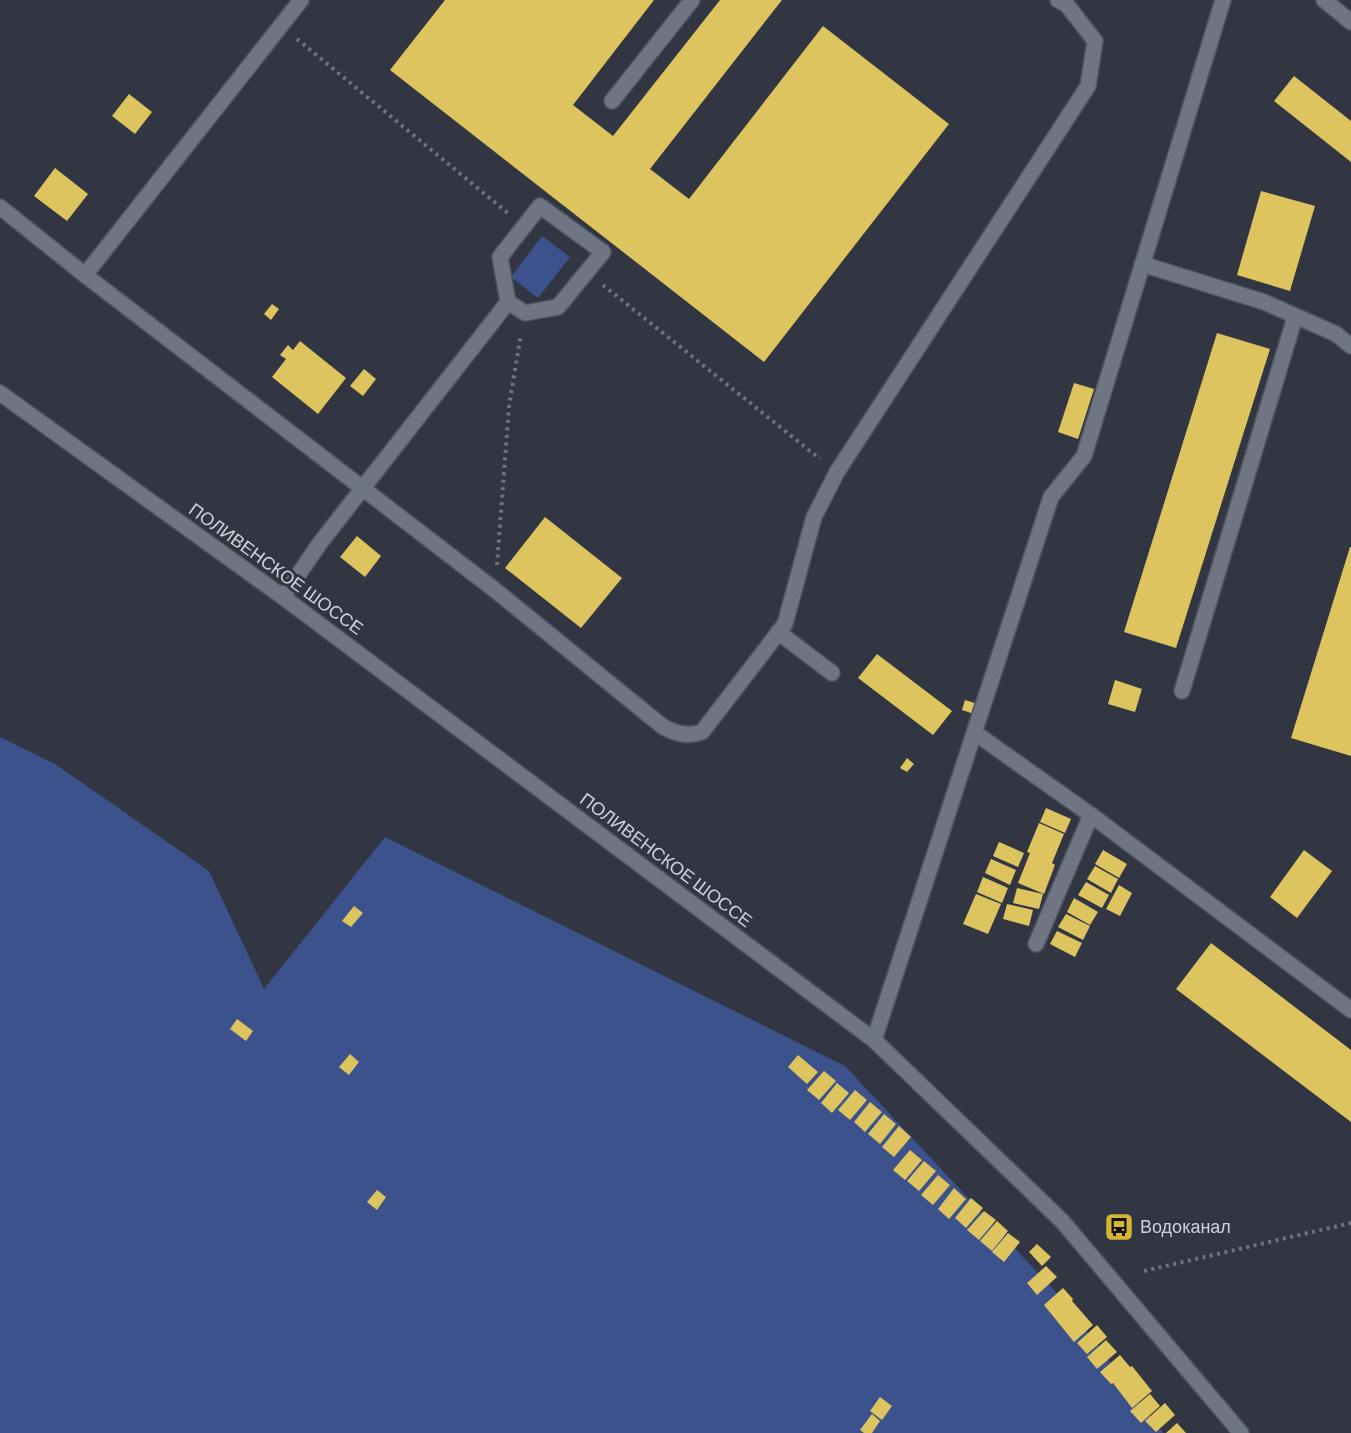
<svg xmlns="http://www.w3.org/2000/svg" width="1351" height="1433" viewBox="0 0 1351 1433" font-family="Barlow,sans-serif">
	<style>
		.green { fill: #3c528c }
		.building { fill: #ddc45e }
		.lines { fill: none; stroke-linecap: round; stroke-linejoin: round }
		.minor-casing { stroke: #4f535d; stroke-width: 18 }
		.path { stroke: #6f747e; stroke-width: 4; stroke-dasharray: 3 4.5; stroke-linecap: butt }
		.minor { stroke: #6f7582; stroke-width: 15 }
		.labels { text-anchor: middle; stroke-width: 6; stroke-linejoin: round; paint-order: stroke }
		.street-label { font-size: 18px; fill: #ced2d9; stroke: #313642 }
		.poi-label { font-size: 18px; fill: #ced2d9; stroke: #313642; text-anchor: start }
	</style>
	<rect width="100%" height="100%" fill="#313642"/>
	<!-- green -->
	<g class="green">
		<polygon points="542,236 570,257 538,298 511,277"/>
		<polygon points="0,737 55,764 209,871 264,989 385,837 845,1066 1066,1303 1163,1433 0,1433"/>
	</g>
	<!-- building -->
	<g class="building">
		<polygon points="445,0 654,0 573,105 613,136 720,0 782,0 650,169 689,199 823,26 949,124 764,362 390,70"/>
		<polygon points="1294,76 1351,121 1351,162 1274,101"/>
		<polygon points="129,94 152,112 135,134 112,116"/>
		<polygon points="55,168 88,194 67,221 34,196"/>
		<polygon points="1261,191 1315,206 1290,291 1237,275"/>
		<polygon points="272,304 279,309 271,320 264,314"/>
		<polygon points="1217,333 1270,349 1176,648 1124,632"/>
		<polygon points="300,341 346,378 318,414 272,377 286,359 280,355 288,345 293,350"/>
		<polygon points="364,369 376,379 363,396 350,386"/>
		<polygon points="1074,383 1094,389 1078,439 1058,432"/>
		<polygon points="545,517 622,578 581,628 505,568"/>
		<polygon points="357,536 381,556 365,577 340,557"/>
		<polygon points="1350,547 1351,547 1351,756 1291,738"/>
		<polygon points="877,654 952,711 933,735 858,678"/>
		<polygon points="1115,680 1142,689 1135,712 1108,704"/>
		<polygon points="965,700 978,704 974,714 962,710"/>
		<polygon points="907,758 914,764 907,772 900,768"/>
		<polygon points="1046,808 1071,819 1065,833 1040,822"/>
		<polygon points="1039,823 1064,834 1052,863 1055,865 1044,894 1018,883 1030,853 1027,852"/>
		<polygon points="999,842 1024,853 1018,867 993,856"/>
		<polygon points="1103,850 1127,864 1119,878 1095,864"/>
		<polygon points="1304,850 1332,871 1297,918 1270,897"/>
		<polygon points="991,859 1016,870 1010,885 985,873"/>
		<polygon points="1095,866 1118,879 1111,893 1087,879"/>
		<polygon points="983,877 1008,888 1002,903 977,892"/>
		<polygon points="1086,882 1109,895 1102,908 1078,895"/>
		<polygon points="1119,885 1132,893 1120,916 1106,909"/>
		<polygon points="1017,888 1043,894 1039,909 1013,903"/>
		<polygon points="976,894 1001,904 988,934 963,924"/>
		<polygon points="1074,898 1098,912 1090,925 1067,912"/>
		<polygon points="1007,904 1033,910 1029,926 1003,919"/>
		<polygon points="354,906 363,913 351,927 342,921"/>
		<polygon points="1066,914 1090,926 1083,940 1058,927"/>
		<polygon points="1057,931 1082,943 1075,957 1050,944"/>
		<polygon points="1211,943 1351,1050 1351,1122 1176,989"/>
		<polygon points="237,1019 253,1031 246,1041 230,1029"/>
		<polygon points="350,1054 359,1062 349,1075 339,1067"/>
		<polygon points="798,1055 818,1072 807,1084 788,1067"/>
		<polygon points="824,1071 836,1081 819,1100 807,1090"/>
		<polygon points="837,1083 849,1093 832,1113 821,1103"/>
		<polygon points="855,1090 867,1100 850,1120 838,1110"/>
		<polygon points="870,1102 882,1112 865,1132 854,1122"/>
		<polygon points="884,1114 896,1124 880,1144 868,1134"/>
		<polygon points="899,1126 911,1137 894,1157 882,1147"/>
		<polygon points="910,1150 922,1160 905,1180 893,1170"/>
		<polygon points="924,1161 936,1171 919,1191 907,1181"/>
		<polygon points="938,1175 950,1185 933,1205 921,1195"/>
		<polygon points="954,1188 966,1199 949,1219 938,1209"/>
		<polygon points="377,1190 386,1197 377,1210 367,1202"/>
		<polygon points="971,1198 983,1208 966,1228 955,1218"/>
		<polygon points="984,1211 996,1220 979,1240 967,1230"/>
		<polygon points="997,1221 1008,1231 992,1251 980,1241"/>
		<polygon points="1008,1233 1020,1242 1004,1262 992,1252"/>
		<polygon points="1037,1244 1051,1257 1042,1266 1029,1252"/>
		<polygon points="1046,1266 1057,1277 1037,1295 1027,1283"/>
		<polygon points="1063,1288 1073,1299 1072,1301 1093,1325 1074,1342 1044,1305"/>
		<polygon points="1097,1325 1107,1337 1087,1354 1077,1343"/>
		<polygon points="1106,1340 1117,1352 1097,1369 1087,1357"/>
		<polygon points="1120,1355 1130,1367 1132,1366 1152,1391 1132,1408 1113,1383 1111,1384 1100,1372"/>
		<polygon points="1150,1394 1160,1406 1141,1423 1130,1411"/>
		<polygon points="880,1397 892,1406 882,1420 870,1411"/>
		<polygon points="1165,1403 1175,1415 1156,1432 1145,1421"/>
		<polygon points="872,1414 880,1421 872,1433 864,1433 860,1430"/>
		<polygon points="1177,1423 1186,1433 1166,1433"/>
	</g>
	<g class="lines">
		<!-- minor casing -->
		<g class="minor-casing">
			<g id="minor">
				<polyline points="1324,0 1351,22"/>
				<polyline points="612,101 692,0"/>
				<path d="M 0,207 L 85,275 L 495,590 L 662,726 C 675,734 688,737 702,732 L 785,624 L 814,517 L 837,472 L 1088,86 L 1095,41 L 1067,5 L 1058,0"/>
				<polyline points="1142,264 1264,302 1336,334 1351,346"/>
				<polyline points="85,275 301,0"/>
				<polyline points="0,393 283,597 874,1040 1062,1221 1241,1433"/>
				<polyline points="283,597 320,543 508,302 500,257 540,206 603,252 558,307 525,313 508,302"/>
				<polyline points="778,632 832,673"/>
				<polyline points="1182,691 1295,317"/>
				<polyline points="975,733 1091,815 1036,944"/>
				<polyline points="1091,815 1351,1010"/>
				<polyline points="874,1040 1051,497 1084,456 1223,0"/>
			</g>
		</g>
		<!-- path -->
		<g class="path">
			<polyline points="297,39 509,214"/>
			<polyline points="603,285 820,459"/>
			<polyline points="497,565 509,406 521,334"/>
			<polyline points="1144,1271 1351,1223"/>
		</g>
		<!-- minor -->
		<use href="#minor" class="minor"/>
	</g>
	<!-- icons -->
	<defs>
		<g id="bus-square" transform="scale(1.5)"><rect x="-9" y="-9" width="18" height="18" rx="4" fill="#d3b635" stroke="#313642"/><path d="M-5-6H5V4H4V6H2V4H-2V6H-4V4H-5ZM-3.5-4V0h7V-4ZM-3.5 1.2v1.5H-2V1.2ZM2 1.2v1.5H3.5V1.2Z" fill="#111"/></g>
	</defs>
	<g fill-rule="evenodd">
		<use href="#bus-square" x="1119" y="1227"/>
	</g>
	<g class="labels">
		<!-- street labels -->
		<g class="street-label">
			<text transform="translate(276 569) rotate(36)" y="6">ПОЛИВЕНСКОЕ ШОССЕ</text>
			<text transform="translate(666 860) rotate(37)" y="6">ПОЛИВЕНСКОЕ ШОССЕ</text>
		</g>
		<!-- poi labels -->
		<g class="poi-label">
			<text x="1140" y="1233">Водоканал</text>
		</g>
	</g>
</svg>
